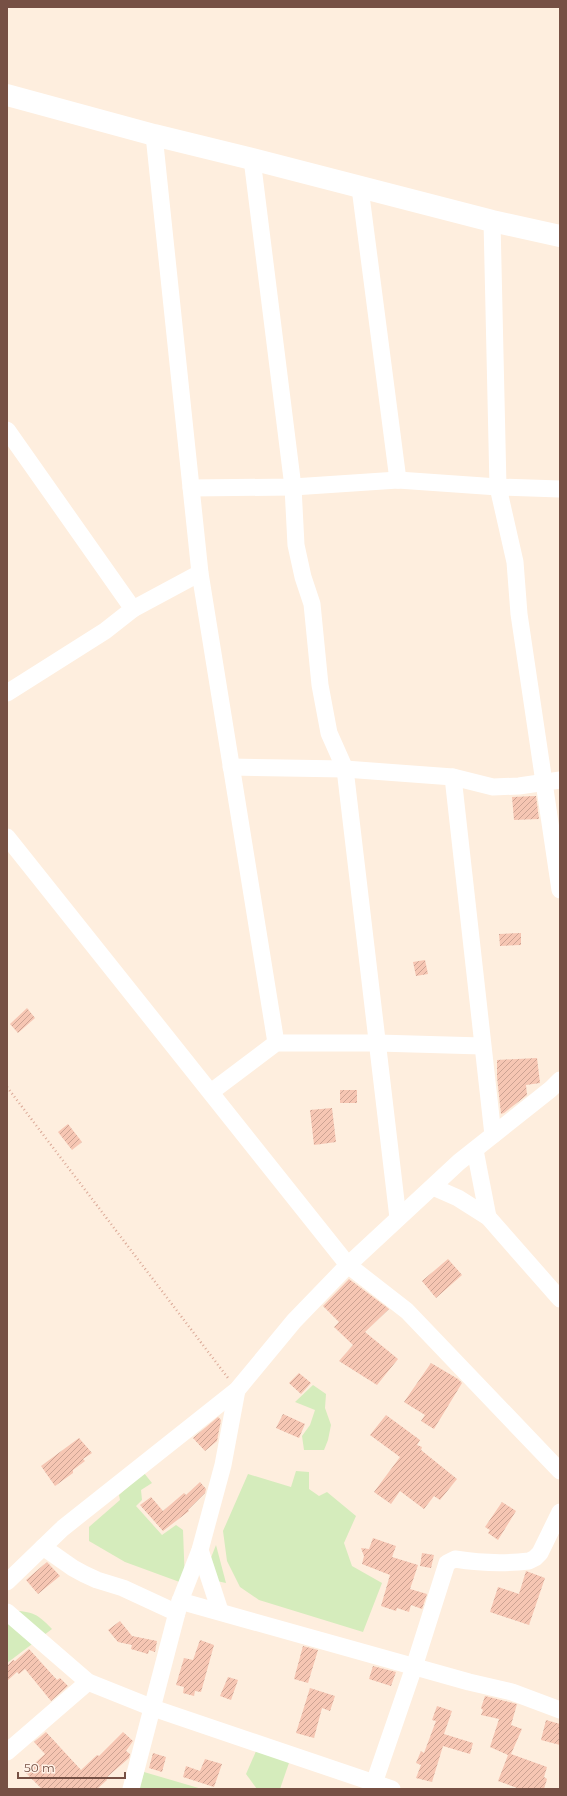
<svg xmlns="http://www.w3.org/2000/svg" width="567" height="1796" viewBox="0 0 567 1796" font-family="Montserrat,sans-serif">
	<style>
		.green { fill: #d5ecbc }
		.building { fill: url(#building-hatch) }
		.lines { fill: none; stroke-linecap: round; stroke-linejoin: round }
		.path { stroke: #dba997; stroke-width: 2.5; stroke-dasharray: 1 3; stroke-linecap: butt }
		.street { stroke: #fff; stroke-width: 17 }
		.secondary { stroke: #fff; stroke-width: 22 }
	</style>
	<defs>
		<pattern id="building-hatch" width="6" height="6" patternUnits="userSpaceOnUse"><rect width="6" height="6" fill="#f6c6b3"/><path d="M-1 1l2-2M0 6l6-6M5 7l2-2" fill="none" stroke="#cca393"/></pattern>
	</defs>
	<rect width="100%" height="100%" fill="#feeede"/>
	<!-- green -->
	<g class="green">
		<polygon points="313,1385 326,1394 325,1408 331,1425 328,1440 324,1450 304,1450 302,1436 310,1425 315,1410 295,1402"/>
		<polygon points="296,1471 309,1472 309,1489 319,1496 327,1492 356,1516 344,1543 352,1566 382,1583 363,1632 259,1600 240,1587 227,1561 223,1531 248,1474 291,1487"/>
		<polygon points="144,1473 152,1483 141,1490 142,1500 136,1506 162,1535 176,1525 183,1530 185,1584 125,1562 89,1541 89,1527 120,1500 119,1495"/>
		<polygon points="216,1545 226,1583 203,1578"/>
		<path d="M 7,1610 C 31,1612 35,1611 52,1629 L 7,1663 Z"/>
		<polygon points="260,1742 292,1754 280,1789 257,1789 246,1774"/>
		<polygon points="144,1772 202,1789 139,1789"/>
	</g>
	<!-- building -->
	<g class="building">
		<polygon points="536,796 539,819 514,820 512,797"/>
		<polygon points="521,933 521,945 500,946 499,934"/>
		<polygon points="425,960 428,974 416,976 413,962"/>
		<polygon points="27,1008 35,1018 18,1033 10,1024"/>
		<polygon points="537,1058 540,1083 526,1085 527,1095 504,1113 501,1114 497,1077 497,1060"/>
		<rect x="340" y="1090" width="17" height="13"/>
		<polygon points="332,1108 336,1142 314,1145 310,1110"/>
		<polygon points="68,1124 82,1142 72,1150 58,1132"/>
		<polygon points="448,1259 462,1275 436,1298 422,1281"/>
		<polygon points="349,1279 389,1309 365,1332 398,1359 377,1385 339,1361 353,1345 334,1327 339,1322 323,1306"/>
		<polygon points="431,1363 458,1379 462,1383 434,1429 421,1421 425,1415 404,1402"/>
		<polygon points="299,1373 311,1383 301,1394 289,1383"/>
		<polygon points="283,1414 305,1424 299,1438 276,1428"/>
		<polygon points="386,1415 420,1440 417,1445 422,1447 421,1450 457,1479 440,1500 434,1496 424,1509 400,1491 391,1504 374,1492 400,1457 370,1435"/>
		<polygon points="218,1417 221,1420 217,1441 205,1451 193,1438"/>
		<polygon points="79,1438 92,1453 83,1459 85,1461 73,1470 73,1473 55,1486 41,1466"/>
		<polygon points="200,1482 206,1489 205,1493 188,1510 189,1511 163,1531 140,1505 151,1497 163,1511 184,1493 186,1495"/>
		<polygon points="502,1502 516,1511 498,1540 488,1533 490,1530 485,1527"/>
		<polygon points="373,1538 396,1546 392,1557 418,1565 410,1589 427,1594 422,1609 411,1605 409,1612 397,1608 396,1611 381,1606 390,1575 362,1564 364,1556 361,1548 369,1549"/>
		<polygon points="422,1553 434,1555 431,1568 420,1566"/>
		<polygon points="47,1562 60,1576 38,1594 26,1580"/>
		<polygon points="526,1571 545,1578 529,1625 490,1612 498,1587 519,1594"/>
		<polygon points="120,1621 132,1636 157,1641 155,1652 149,1650 148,1654 131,1649 132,1645 118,1642 108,1630"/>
		<polygon points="200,1640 214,1645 201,1692 195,1691 194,1696 183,1693 184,1687 176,1685 184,1658 193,1660"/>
		<polygon points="303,1646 318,1650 308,1683 294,1679"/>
		<polygon points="29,1649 57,1680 60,1678 68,1686 51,1701 25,1669 19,1674 17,1672 7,1681 7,1666 13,1660 15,1661"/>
		<polygon points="373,1666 396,1672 391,1686 369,1679"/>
		<polygon points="228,1677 238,1680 231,1700 220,1696"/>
		<polygon points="310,1688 335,1696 330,1711 322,1708 314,1738 296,1733"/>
		<polygon points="485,1696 517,1704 511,1725 522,1729 511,1754 547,1767 544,1777 547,1779 544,1789 520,1789 498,1781 508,1755 490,1747 499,1719 481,1715 483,1710 481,1708"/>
		<polygon points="437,1706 452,1711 444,1734 473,1743 470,1754 443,1746 432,1782 416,1778 421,1765 416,1763 421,1751 424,1753 436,1721 432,1720"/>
		<polygon points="546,1720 560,1724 560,1745 541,1740"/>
		<polygon points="46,1732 81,1770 97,1755 99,1756 123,1732 133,1741 126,1751 130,1754 129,1758 106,1778 107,1780 97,1789 42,1789 25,1772 45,1754 34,1742"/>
		<polygon points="153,1753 166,1757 162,1772 149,1768"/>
		<polygon points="205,1759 222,1764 214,1787 183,1777 186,1766 200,1771"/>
	</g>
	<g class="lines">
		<!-- path -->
		<polyline class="path" points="7,1087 228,1378"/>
		<!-- street -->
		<g class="street">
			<polyline points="154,135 200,573 276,1043"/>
			<polyline points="252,159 293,487 296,545 303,577 312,604 320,685 329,733 345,769 398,1218"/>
			<polyline points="360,188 398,480"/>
			<polyline points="492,221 498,487 515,562 519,614 560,890"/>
			<polyline points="7,430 133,609 105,631 7,693"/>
			<polyline points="191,488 293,487 398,480 498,487 560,489"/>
			<polyline points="133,609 200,573"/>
			<polyline points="231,767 345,769 453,777 493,787 519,786 560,780"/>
			<polyline points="453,777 493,1135"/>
			<polyline points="7,837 348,1265 407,1311 560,1471"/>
			<polyline points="211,1092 276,1043 378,1043 482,1046"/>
			<polyline points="475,1150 488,1217"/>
			<polyline points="433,1187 458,1198 488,1217 560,1299"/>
			<polyline points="43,1547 73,1568 84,1574 97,1580 123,1588 177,1613"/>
			<polyline points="200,1550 220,1611"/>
			<polyline points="7,1582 63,1528 237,1390 294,1321 348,1265 459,1162 551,1089 560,1080"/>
			<polyline points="180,1601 469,1682 512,1692 560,1710"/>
			<polyline points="7,1612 88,1682 153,1708 392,1789"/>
			<polyline points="7,1752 88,1682"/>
			<polyline points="131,1789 180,1601 200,1550 223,1465 237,1390"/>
			<path d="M 372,1789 L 414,1667 L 447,1563 L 455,1559 C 480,1563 503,1564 529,1561 L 535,1558 L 540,1553 L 560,1512"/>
		</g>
		<!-- secondary -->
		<polyline class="secondary" points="7,95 154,135 252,159 492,221 560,236"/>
	</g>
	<!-- border -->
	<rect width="567" height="1796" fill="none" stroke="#765044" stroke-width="16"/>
	<!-- scale -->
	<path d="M18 1772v6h107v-6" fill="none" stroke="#765044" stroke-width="2"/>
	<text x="24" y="1772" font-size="12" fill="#765044" stroke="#fff2e7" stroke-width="3" paint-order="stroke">50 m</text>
</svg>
